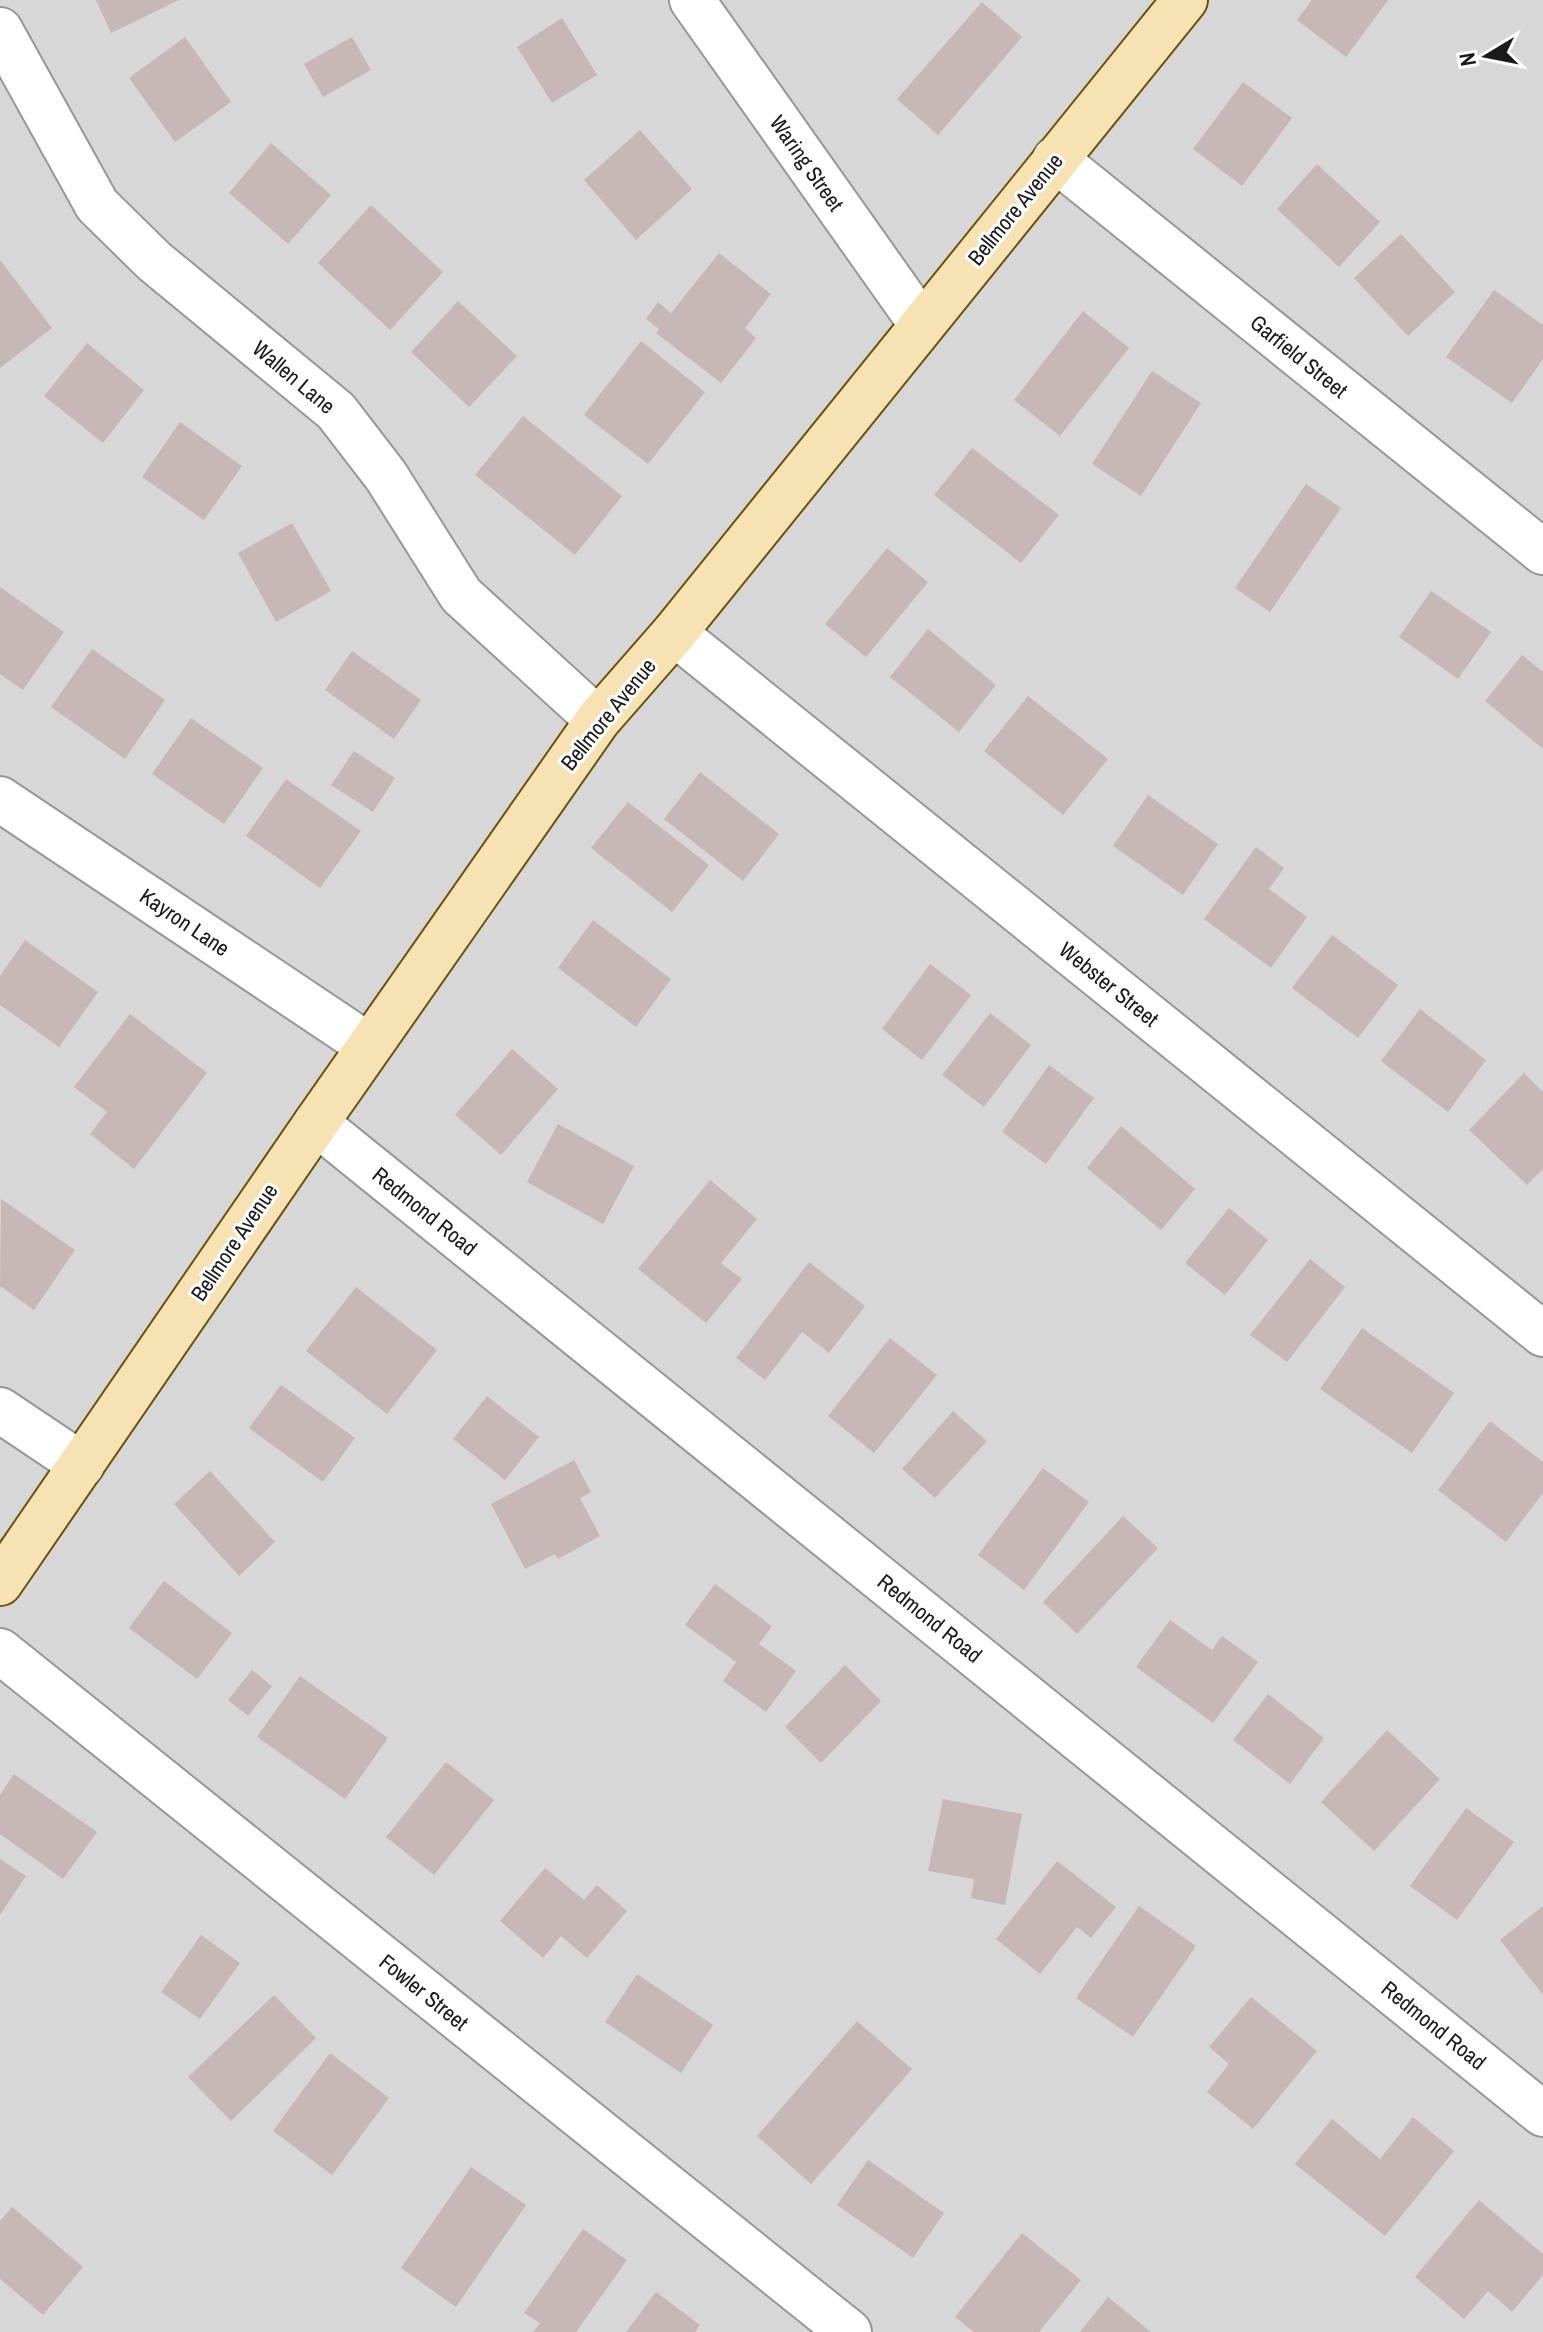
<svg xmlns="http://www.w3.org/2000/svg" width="1543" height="2332" viewBox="0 0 1543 2332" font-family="'Archivo Narrow',sans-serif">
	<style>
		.residential { fill: #d8d7d8 }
		.building { fill: #c7b8b7 }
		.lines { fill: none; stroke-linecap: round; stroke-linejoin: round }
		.street-casing { stroke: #979797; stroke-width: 48 }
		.secondary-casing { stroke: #6b5208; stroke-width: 48 }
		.street { stroke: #fff; stroke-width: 44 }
		.secondary { stroke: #f7e2b3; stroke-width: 44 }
		.labels { text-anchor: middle; stroke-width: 6; stroke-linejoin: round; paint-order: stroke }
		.street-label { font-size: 22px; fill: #1a1a1a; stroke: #fff }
	</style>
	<rect width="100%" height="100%" fill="#ece4e0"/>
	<!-- residential -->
	<rect class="residential" x="0" y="0" width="1543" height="2332"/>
	<!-- building -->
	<g class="building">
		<polygon points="96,0 179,0 111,33"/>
		<polygon points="1312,0 1388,0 1346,57 1297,20"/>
		<polygon points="982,2 1022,37 938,135 897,99"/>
		<polygon points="562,18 597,75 552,103 517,47"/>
		<polygon points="185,37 231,102 175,142 129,78"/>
		<polygon points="352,37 371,70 323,97 304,64"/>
		<polygon points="1243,82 1292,118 1242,186 1193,149"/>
		<polygon points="640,130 692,189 636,240 584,180"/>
		<polygon points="271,143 331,195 288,244 229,193"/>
		<polygon points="1317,164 1380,222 1339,267 1277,209"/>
		<polygon points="371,205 443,272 390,330 318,263"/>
		<polygon points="1401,234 1455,292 1408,336 1354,278"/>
		<polygon points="719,253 771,294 745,328 756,338 721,383 656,333 659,329 646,319 658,302 671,313"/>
		<polygon points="0,260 52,328 0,368"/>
		<polygon points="1494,290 1543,325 1543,359 1512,403 1446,357"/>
		<polygon points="458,301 517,356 469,407 411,352"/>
		<polygon points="1083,311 1129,348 1060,436 1014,400"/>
		<polygon points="641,341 705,392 648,464 584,415"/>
		<polygon points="87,343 144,390 103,443 44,396"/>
		<polygon points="1152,371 1201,403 1141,496 1092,464"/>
		<polygon points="523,416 622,496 575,555 475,475"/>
		<polygon points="180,422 242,466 204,520 142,477"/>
		<polygon points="972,448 1059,515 1021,563 934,495"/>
		<polygon points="1306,484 1341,508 1270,612 1235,588"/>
		<polygon points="292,523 331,591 276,622 238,553"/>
		<polygon points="887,548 928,582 866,657 825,624"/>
		<polygon points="0,587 64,632 23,690 0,674"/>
		<polygon points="1431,591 1491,632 1458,679 1399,637"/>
		<polygon points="928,629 996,685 959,732 890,677"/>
		<polygon points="92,649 165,700 125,759 51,707"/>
		<polygon points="352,651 421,700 394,739 325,690"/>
		<polygon points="1522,655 1543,672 1543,749 1485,701"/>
		<polygon points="1028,696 1108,759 1063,815 984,751"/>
		<polygon points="191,718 263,768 224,824 152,774"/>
		<polygon points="354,751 395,778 373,812 331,785"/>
		<polygon points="700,772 779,834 743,881 664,819"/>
		<polygon points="286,779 361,831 320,888 246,836"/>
		<polygon points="1148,795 1218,844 1183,895 1113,846"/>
		<polygon points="628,802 709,865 672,912 591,848"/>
		<polygon points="1256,847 1284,868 1269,889 1307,917 1271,968 1204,919"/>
		<polygon points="593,920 671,979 636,1027 558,968"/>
		<polygon points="1332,935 1398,985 1358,1038 1292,988"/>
		<polygon points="25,940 98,992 59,1047 0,1005 0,976"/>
		<polygon points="930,964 971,995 922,1060 882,1029"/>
		<polygon points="1420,1009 1486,1060 1448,1112 1381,1061"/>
		<polygon points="990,1013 1031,1045 984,1107 942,1075"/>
		<polygon points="130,1014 207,1073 134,1169 90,1134 107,1112 74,1087"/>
		<polygon points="512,1049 558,1089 501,1155 455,1115"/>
		<polygon points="1049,1065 1094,1098 1046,1164 1002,1132"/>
		<polygon points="1524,1073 1543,1092 1543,1169 1527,1185 1469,1130"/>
		<polygon points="558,1124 634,1166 603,1224 527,1182"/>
		<polygon points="1121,1126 1195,1189 1161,1230 1087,1168"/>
		<polygon points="710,1180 757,1219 721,1263 742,1279 706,1323 638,1269"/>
		<polygon points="1,1199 75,1250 34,1310 0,1286"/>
		<polygon points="1229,1208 1268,1240 1225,1295 1185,1263"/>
		<polygon points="1310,1259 1345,1287 1287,1362 1250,1335"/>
		<polygon points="809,1262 865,1306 829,1353 802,1332 765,1380 736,1358"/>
		<polygon points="356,1287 437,1350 387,1414 306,1351"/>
		<polygon points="1362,1328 1454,1393 1412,1453 1320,1389"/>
		<polygon points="890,1338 937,1375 874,1453 828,1416"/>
		<polygon points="281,1385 355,1438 323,1482 249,1428"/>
		<polygon points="487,1396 539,1437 505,1480 453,1439"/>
		<polygon points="953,1411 987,1441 935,1498 902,1469"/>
		<polygon points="1490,1421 1543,1462 1543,1493 1506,1542 1438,1490"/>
		<polygon points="574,1460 591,1492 580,1498 600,1536 558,1559 555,1554 525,1569 491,1504"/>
		<polygon points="1043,1468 1089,1502 1024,1590 978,1555"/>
		<polygon points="210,1471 275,1542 239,1576 174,1504"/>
		<polygon points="1123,1516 1158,1548 1077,1634 1043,1602"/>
		<polygon points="164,1581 232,1633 197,1679 129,1628"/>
		<polygon points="715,1584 772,1626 759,1644 796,1671 766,1712 723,1681 736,1662 685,1625"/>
		<polygon points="1170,1620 1212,1650 1222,1636 1258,1662 1213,1723 1136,1667"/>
		<polygon points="845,1665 881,1701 821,1763 785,1727"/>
		<polygon points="252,1670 272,1686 248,1716 228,1700"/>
		<polygon points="300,1676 388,1738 345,1799 257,1737"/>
		<polygon points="1268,1694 1324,1738 1290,1784 1233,1740"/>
		<polygon points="1387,1730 1440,1779 1374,1851 1321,1802"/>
		<polygon points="446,1762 494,1800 434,1875 386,1837"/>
		<polygon points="14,1774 97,1832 63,1879 0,1834 0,1795"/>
		<polygon points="943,1799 1022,1814 1005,1905 971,1898 974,1879 928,1871"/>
		<polygon points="1466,1808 1514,1842 1457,1920 1410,1886"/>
		<polygon points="0,1859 26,1876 0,1915"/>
		<polygon points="1057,1861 1116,1907 1091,1938 1077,1927 1040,1974 996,1939"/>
		<polygon points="545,1868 584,1900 597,1885 627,1911 587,1958 561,1936 543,1958 500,1921"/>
		<polygon points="1139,1906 1196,1946 1133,2037 1076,1998"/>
		<polygon points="1543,1906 1543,1995 1500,1940"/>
		<polygon points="201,1935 240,1963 200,2019 161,1992"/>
		<polygon points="637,1974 713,2025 681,2073 605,2022"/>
		<polygon points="274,1995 316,2038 231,2121 188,2077"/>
		<polygon points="1251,1997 1317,2051 1253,2129 1207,2092 1229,2064 1209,2047"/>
		<polygon points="857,2021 912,2069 811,2184 757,2136"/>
		<polygon points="330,2053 389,2098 332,2175 273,2131"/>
		<polygon points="1413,2117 1454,2151 1385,2236 1295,2164 1332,2119 1380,2159"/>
		<polygon points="868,2160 944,2213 913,2258 837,2205"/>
		<polygon points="471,2167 526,2205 456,2307 401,2268"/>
		<polygon points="1479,2200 1543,2254 1543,2275 1512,2312 1488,2291 1464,2319 1415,2277"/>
		<polygon points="12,2207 83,2267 43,2315 0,2279 0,2221"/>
		<polygon points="583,2229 627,2260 576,2332 533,2332 540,2323 524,2313"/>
		<polygon points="1022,2233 1081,2280 1039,2332 974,2332 955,2317"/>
		<polygon points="656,2292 700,2325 695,2332 626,2332"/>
		<polygon points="1108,2297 1151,2332 1080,2332"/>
	</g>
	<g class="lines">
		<!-- street casing -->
		<g class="street-casing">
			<g id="street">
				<polyline points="692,0 922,325"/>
				<polyline points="0,30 97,205 154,261 336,411 386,476 461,595 598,720"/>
				<polyline points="1055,159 1543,552"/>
				<polyline points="674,633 1543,1334"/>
				<polyline points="0,799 369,1046"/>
				<polyline points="316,1123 1543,2114"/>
				<polyline points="0,1410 82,1465"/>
				<polyline points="0,1651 849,2332"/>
			</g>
		</g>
		<!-- secondary casing -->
		<g class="secondary-casing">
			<polyline id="secondary" points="0,1583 316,1123 598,720 674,633 1185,0"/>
		</g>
		<!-- street -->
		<use href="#street" class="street"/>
		<!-- secondary -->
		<use href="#secondary" class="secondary"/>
	</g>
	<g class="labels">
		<!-- street labels -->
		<g class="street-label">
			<text transform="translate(807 163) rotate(55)" y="8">Waring Street</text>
			<text transform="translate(1015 209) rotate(-51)" y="8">Bellmore Avenue</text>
			<text transform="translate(1299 356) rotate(39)" y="8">Garfield Street</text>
			<text transform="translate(294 377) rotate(40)" y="8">Wallen Lane</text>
			<text transform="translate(608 714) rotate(-51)" y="8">Bellmore Avenue</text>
			<text transform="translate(185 922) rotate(34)" y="8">Kayron Lane</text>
			<text transform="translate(1109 984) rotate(39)" y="8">Webster Street</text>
			<text transform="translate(425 1211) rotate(39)" y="8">Redmond Road</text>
			<text transform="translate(234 1242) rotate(-56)" y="8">Bellmore Avenue</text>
			<text transform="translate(930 1618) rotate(39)" y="8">Redmond Road</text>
			<text transform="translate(424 1992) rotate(39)" y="8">Fowler Street</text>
			<text transform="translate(1434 2025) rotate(39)" y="8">Redmond Road</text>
		</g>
	</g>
	<!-- north arrow -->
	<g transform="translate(1487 56) rotate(260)" stroke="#ffffff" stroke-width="6" paint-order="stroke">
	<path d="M0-6L14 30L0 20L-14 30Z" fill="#1a1a1a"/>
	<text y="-12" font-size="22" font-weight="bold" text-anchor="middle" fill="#1a1a1a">N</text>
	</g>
</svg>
